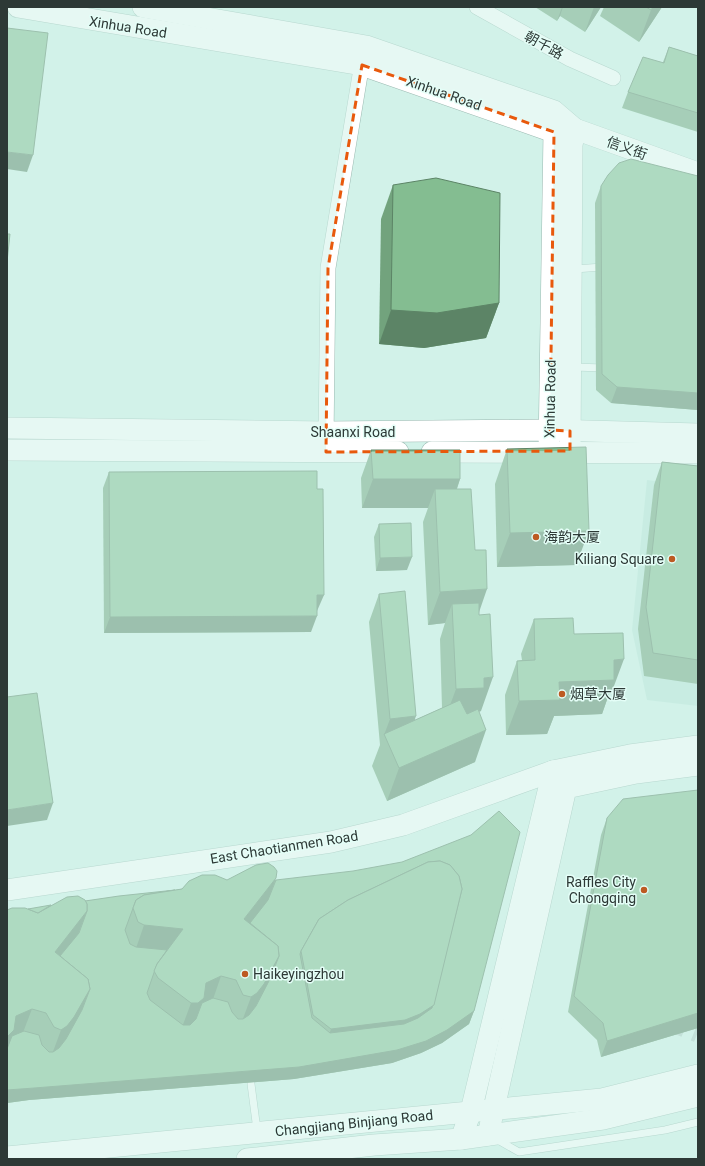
<svg xmlns="http://www.w3.org/2000/svg" width="705" height="1166" viewBox="0 0 705 1166" font-family="Roboto,'Noto Sans SC',sans-serif">
	<style>
		.built { fill: #bde5da }
		.lines { fill: none; stroke-linecap: round; stroke-linejoin: round }
		.secondary-tunnel { stroke: #b1cdc5; stroke-width: 21; stroke-dasharray: 21 10; stroke-linecap: butt }
		.lane-casing { stroke: #9ab9b1; stroke-width: 8 }
		.street-casing { stroke: #9ab9b1; stroke-width: 16 }
		.secondary-casing { stroke: #9ab9b1; stroke-width: 22 }
		.lane { stroke: #fff; stroke-width: 7 }
		.street { stroke: #fff; stroke-width: 15 }
		.secondary { stroke: #fff; stroke-width: 21 }
		.wall { fill: #72a37d }
		.shaded-wall { fill: #5c8466 }
		.building { fill: #84bd91; stroke: #5c8466; fill-rule: evenodd }
		.marked { fill: none; stroke: #e8590c; stroke-width: 3; stroke-dasharray: 8 5; stroke-linejoin: round }
		.poi-dot { fill: #bd5a22; stroke: #e4fef7; stroke-width: 1.5 }
		.labels { text-anchor: middle; stroke-width: 3; stroke-linejoin: round; paint-order: stroke }
		.street-label { font-size: 14px; fill: #2d3936; stroke: #e4fef7 }
		.poi-label { font-size: 14px; fill: #2d3936; stroke: #e4fef7; text-anchor: start }
	</style>
	<rect width="100%" height="100%" fill="#d2f2e9"/>
	<!-- built -->
	<polygon class="built" points="647,480 698,486 698,706 647,700 632,630"/>
	<g class="lines">
		<!-- secondary-tunnel -->
		<polyline class="secondary-tunnel" points="666,1019 698,1032"/>
		<!-- lane casing -->
		<g class="lane-casing">
			<g id="lane">
				<polyline points="574,269 603,267"/>
				<polyline points="573,367 604,368"/>
				<polyline points="251,1084 257,1130"/>
				<polyline points="496,1139 519,1152 665,1130 698,1122"/>
			</g>
		</g>
		<!-- street casing -->
		<g class="street-casing">
			<g id="street">
				<polyline points="477,7 570,59 613,78"/>
				<polyline points="326,442 328,268 363,57"/>
			</g>
		</g>
		<!-- secondary casing -->
		<g class="secondary-casing">
			<g id="secondary">
				<polyline points="18,7 362,65 554,132 549,451"/>
				<polyline points="143,7 366,46 554,111 575,129 572,145 570,451"/>
				<polyline points="561,131 575,129 698,173"/>
				<polyline points="7,428 326,432 550,430 698,434"/>
				<polyline points="7,450 398,452"/>
				<polyline points="432,452 698,453"/>
				<polyline points="7,890 331,842 403,825 553,771 566,788"/>
				<polyline points="488,1135 566,788 636,773 698,765"/>
				<polyline points="461,1139 471,1111 553,771 630,755 698,746"/>
				<polyline points="7,1157 602,1099 698,1075"/>
				<polyline points="247,1159 374,1145 461,1139 603,1119 698,1096"/>
			</g>
		</g>
		<!-- lane -->
		<use href="#lane" class="lane"/>
		<!-- street -->
		<use href="#street" class="street"/>
		<!-- secondary -->
		<use href="#secondary" class="secondary"/>
	</g>
	<!-- wall -->
	<g class="wall">
		<polygon points="535,7 601,7 585,32 560,16 557,21"/>
		<polygon points="604,7 662,7 639,42 600,16"/>
		<polygon points="669,47 698,56 698,132 622,108 628,92 663,62"/>
		<polygon points="698,176 698,410 611,403 596,390 595,203 601,186"/>
		<polygon points="393,185 499,303 486,338 424,348 379,344 381,219"/>
		<polygon points="507,449 576,565 497,567 495,484"/>
		<polygon points="371,450 460,479 457,489 479,612 481,711 479,712 475,762 387,801 372,766 380,745 369,622 379,594 415,720 442,708 440,639 445,623 428,625 423,522 428,508 362,508 361,478"/>
		<polygon points="662,462 698,466 698,684 644,676 638,629 654,485"/>
		<polygon points="109,472 311,632 104,633 103,488"/>
		<polygon points="379,524 407,570 376,571 374,537"/>
		<polygon points="534,619 574,634 611,694 609,694 602,714 554,716 547,734 506,735 505,695 517,661 522,660 521,654"/>
		<polygon points="698,790 698,1028 601,1057 597,1040 568,1012 601,835 607,818"/>
		<polygon points="227,880 276,880 474,1011 469,1024 442,1043 421,1053 392,1063 294,1079 29,1100 7,1103 7,910 28,909 85,901 175,890"/>
	</g>
	<!-- shaded-wall -->
	<g class="shaded-wall">
		<polygon points="562,7 563,7 560,16 557,21"/>
		<polygon points="594,7 601,7 585,32"/>
		<polygon points="653,7 662,7 639,42 651,10"/>
		<polygon points="7,152 33,155 27,172 7,169"/>
		<polygon points="499,303 486,338 424,348 379,344 391,310"/>
		<polygon points="617,387 698,393 698,410 611,403"/>
		<polygon points="373,479 460,479 450,508 435,489 428,508 362,508"/>
		<polygon points="589,531 576,565 497,567 510,533"/>
		<polygon points="412,557 407,570 376,571 380,558"/>
		<polygon points="487,589 476,621 452,604 445,623 428,625 440,592"/>
		<polygon points="317,595 324,595 317,611"/>
		<polygon points="317,616 311,632 104,633 110,617"/>
		<polygon points="624,659 611,694 609,694 602,714 554,716 547,734 506,735 519,701 559,682 614,660"/>
		<polygon points="493,677 481,711 476,712 443,724 456,689 484,678"/>
		<polygon points="416,716 406,745 384,735 390,719"/>
		<polygon points="486,730 475,762 387,801 399,768"/>
		<polygon points="53,803 47,820 7,826 7,810"/>
		<polygon points="276,878 264,913 240,943 244,919"/>
		<polygon points="87,911 74,945 50,976 55,952"/>
		<polygon points="144,925 183,929 166,964 132,960"/>
		<polygon points="279,956 267,990 251,1019 238,1032 251,997"/>
		<polygon points="221,976 209,1011 191,1032 178,1038 191,1003 206,983"/>
		<polygon points="90,989 77,1023 62,1052 48,1065 61,1030"/>
		<polygon points="434,1005 428,1021 325,1046 331,1029"/>
		<polygon points="32,1009 19,1043 7,1049 7,1036 16,1016"/>
		<polygon points="474,1011 469,1024 442,1043 421,1053 392,1063 294,1079 29,1100 7,1103 7,1090 34,1088"/>
		<polygon points="698,1013 698,1028 601,1057 607,1041"/>
	</g>
	<!-- building -->
	<g class="building">
		<polygon points="646,7 653,7 651,10"/>
		<polygon points="7,28 48,33 33,155 7,152"/>
		<polygon points="669,47 698,56 698,113 628,92 643,57 664,63"/>
		<polygon points="631,159 698,176 698,393 617,387 602,374 601,186 608,175 619,163"/>
		<polygon points="436,178 500,193 499,303 437,313 391,310 393,185"/>
		<polygon points="7,234 10,234 7,262"/>
		<polygon points="586,447 589,531 510,533 507,449"/>
		<polygon points="371,450 460,450 460,479 373,479"/>
		<polygon points="662,462 698,466 698,660 653,653 646,607"/>
		<polygon points="317,471 317,489 323,489 324,595 317,595 317,616 110,617 109,472"/>
		<polygon points="435,489 471,489 475,550 486,550 487,589 440,592"/>
		<polygon points="411,523 412,557 380,558 379,524"/>
		<polygon points="405,591 416,716 390,719 379,594"/>
		<polygon points="479,603 479,615 490,614 493,677 484,678 484,688 456,689 452,604"/>
		<polygon points="573,618 574,634 623,633 624,659 614,660 614,680 559,682 560,700 519,701 517,661 535,660 534,619"/>
		<polygon points="37,693 53,803 7,810 7,697"/>
		<polygon points="460,700 467,714 478,709 486,730 399,768 384,734"/>
		<polygon points="698,790 698,1013 607,1041 603,1023 574,996 607,818 623,799"/>
		<path d="M 499,811 L 520,832 L 474,1011 L 447,1030 L 426,1041 L 397,1050 L 299,1067 L 34,1088 L 7,1090 L 7,1049 L 12,1036 L 24,1031 L 39,1035 L 42,1045 L 49,1052 L 53,1052 L 59,1048 L 66,1039 L 82,1010 L 90,989 L 88,979 L 60,956 L 79,933 L 87,911 L 87,904 L 85,901 L 119,896 L 175,890 L 144,895 L 136,900 L 125,930 L 130,944 L 136,947 L 167,950 L 157,964 L 147,993 L 150,1000 L 183,1025 L 190,1025 L 196,1019 L 202,1003 L 213,998 L 228,1002 L 232,1012 L 238,1019 L 243,1019 L 249,1015 L 256,1006 L 271,977 L 279,956 L 278,946 L 250,923 L 268,900 L 276,880 L 353,871 L 402,862 L 471,835 ZM 440,861 L 450,865 L 459,876 L 462,889 L 432,1008 L 418,1018 L 404,1024 L 330,1033 L 312,1018 L 300,954 L 301,951 L 319,919 L 348,900 L 428,862 Z"/>
		<polygon points="440,861 450,865 459,876 462,889 434,1005 420,1014 405,1020 331,1029 313,1015 301,951 319,919 348,900 428,862"/>
		<polygon points="268,863 274,867 277,871 276,878 244,919 278,946 279,956 264,984 257,993 251,997 243,995 236,980 221,976 206,983 204,998 198,1003 191,1003 158,978 154,971 157,964 183,929 144,925 138,922 133,908 136,900 144,895 182,889 189,881 202,875 215,875 227,880 256,865"/>
		<polygon points="78,896 85,900 87,904 87,911 55,952 88,979 90,989 74,1017 67,1026 61,1030 54,1027 46,1013 32,1009 16,1016 14,1030 8,1036 7,1036 7,910 12,908 25,908 38,913 67,897"/>
		<polygon points="51,905 38,913 28,909"/>
	</g>
	<!-- marked area -->
	<path d="M0 0H705V1166H0ZM 362,65 L 554,132 L 550,430 L 570,431 L 570,451 L 326,452 L 328,268 Z" fill="#d2f2e9" fill-opacity=".55" fill-rule="evenodd"/>
	<path class="marked" d="M 362,65 L 554,132 L 550,430 L 570,431 L 570,451 L 326,452 L 328,268 Z"/>
	<!-- markers -->
	<g class="poi-dot">
		<circle cx="536" cy="537" r="4"/>
		<circle cx="672" cy="559" r="4"/>
		<circle cx="562" cy="694" r="4"/>
		<circle cx="644" cy="890" r="4"/>
		<circle cx="245" cy="974" r="4"/>
	</g>
	<g class="labels">
		<!-- street labels -->
		<g class="street-label">
			<text transform="translate(128 27) rotate(9)" y="5">Xinhua Road</text>
			<text transform="translate(544 45) rotate(29)" y="5">朝千路</text>
			<text transform="translate(444 93) rotate(19)" y="5">Xinhua Road</text>
			<text transform="translate(627 148) rotate(20)" y="5">信义街</text>
			<text transform="translate(550 399) rotate(-89)" y="5">Xinhua Road</text>
			<text x="353" y="437">Shaanxi Road</text>
			<text transform="translate(284 847) rotate(-9)" y="5">East Chaotianmen Road</text>
			<text transform="translate(354 1123) rotate(-6)" y="5">Changjiang Binjiang Road</text>
		</g>
		<!-- poi labels -->
		<g class="poi-label">
			<text x="544" y="542">海韵大厦</text>
			<text x="664" y="564" text-anchor="end">Kiliang Square</text>
			<text x="570" y="699">烟草大厦</text>
			<text x="636" y="887" text-anchor="end">Raffles City<tspan x="636" dy="16">Chongqing</tspan></text>
			<text x="253" y="979">Haikeyingzhou</text>
		</g>
	</g>
	<!-- border -->
	<rect width="705" height="1166" fill="none" stroke="#2d3936" stroke-width="16"/>
</svg>
